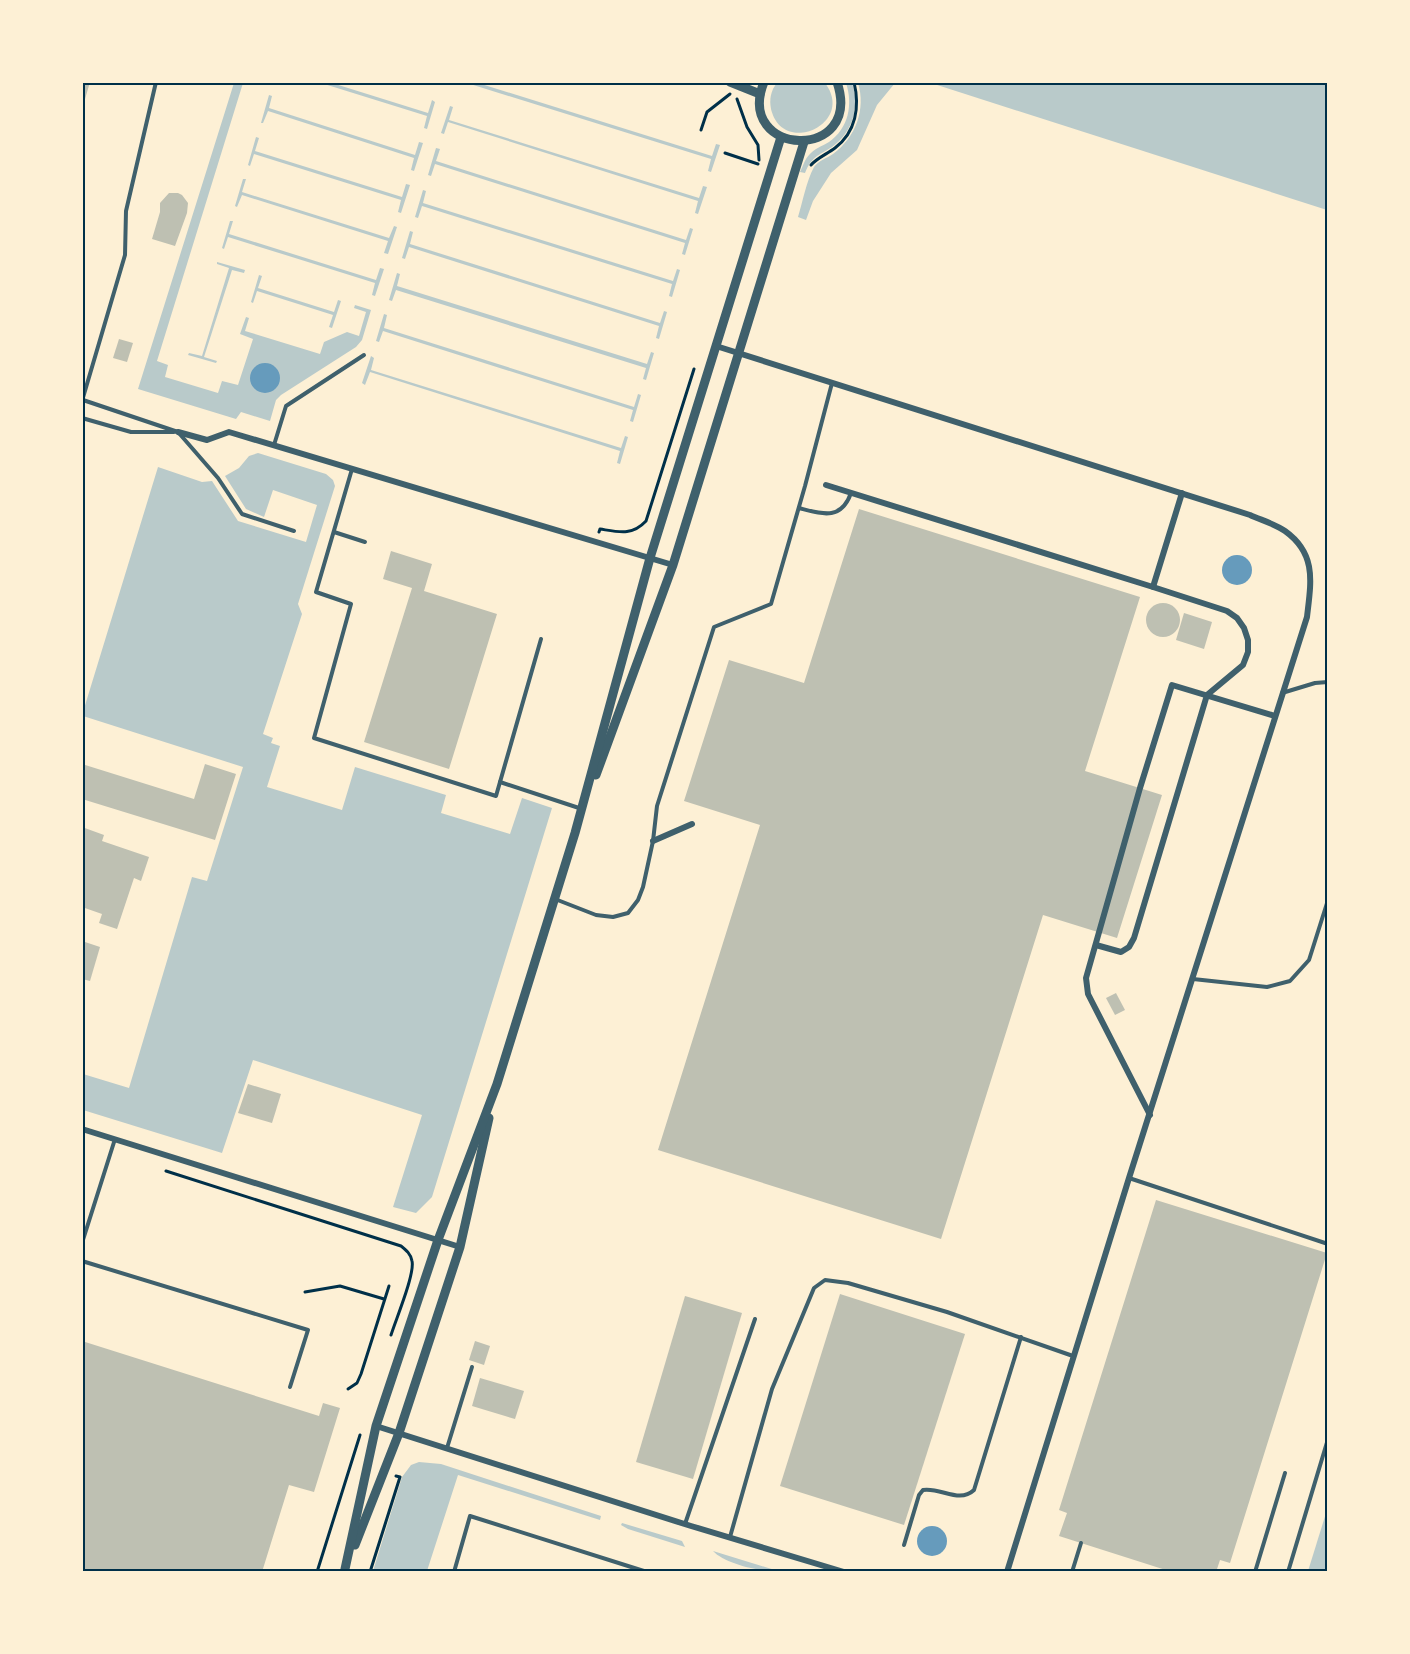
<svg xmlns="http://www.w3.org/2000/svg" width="1410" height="1654" viewBox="0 0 1410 1654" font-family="'Work Sans',sans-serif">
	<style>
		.green { fill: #b9caca }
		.water { fill: #669bbc }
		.building { fill: #bec0b2 }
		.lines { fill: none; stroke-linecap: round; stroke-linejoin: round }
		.path { stroke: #003049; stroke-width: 3 }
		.service { stroke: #3f606c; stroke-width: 4 }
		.minor { stroke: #3f606c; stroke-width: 6 }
		.tertiary { stroke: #3f606c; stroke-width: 9 }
		.neatline { fill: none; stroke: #003049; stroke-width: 2 }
	</style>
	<rect width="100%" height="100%" fill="#fdf0d5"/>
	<!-- green -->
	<g class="green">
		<polygon points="234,83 243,83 157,361 168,365 165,377 218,393 222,381 238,385 253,339 240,334 246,317 249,318 245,331 320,354 324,342 347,332 359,336 366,312 354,308 355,305 371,310 362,340 356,347 281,395 276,400 270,421 241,412 236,419 138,389"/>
		<polygon points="321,83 332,83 428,113 432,100 435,102 427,129 424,128 427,116"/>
		<polygon points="467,83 478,83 712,156 716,144 720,145 711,172 708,171 711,159"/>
		<path d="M 825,83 C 856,124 782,157 771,109 C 769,99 771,90 777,83 Z"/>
		<path d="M 846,83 L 852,83 C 860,106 853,132 832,147 C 818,156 812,156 805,173 L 800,172 C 803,166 805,159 809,155 C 814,149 822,146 829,142 C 849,128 853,104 846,83 Z"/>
		<path d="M 858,83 L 895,83 L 877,105 L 857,150 L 831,173 L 813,201 L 806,220 L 798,217 C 803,201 806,182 814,167 C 818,161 827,158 833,154 C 856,137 866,109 858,83 Z"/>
		<polygon points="931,83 1327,83 1327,210"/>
		<polygon points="269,95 272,96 269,108 415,155 419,142 423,143 414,171 411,170 414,158 268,111 263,123 261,123"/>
		<polygon points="450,106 453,107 449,120 699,198 703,186 707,187 698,214 695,213 698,201 448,122 444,134 441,133"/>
		<polygon points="256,137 259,138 255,151 402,197 406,184 410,185 401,213 398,212 401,200 254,154 250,166 248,165"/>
		<polygon points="436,148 440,149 436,161 686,240 690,228 693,229 685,255 682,254 685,243 435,164 431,176 428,175"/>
		<polygon points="243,179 246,179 242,192 389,238 394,226 397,227 388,254 384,253 388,241 242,195 237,207 235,206"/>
		<polygon points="423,190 426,191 423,203 673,281 677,269 680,270 672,297 669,296 672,284 422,206 418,218 415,217"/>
		<polygon points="230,221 233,221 229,234 376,280 380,268 384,269 375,296 372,295 375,283 228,237 224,249 222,248"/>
		<polygon points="410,231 413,232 410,244 660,323 664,311 667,312 659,339 656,338 659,326 409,247 405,259 402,258"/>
		<polygon points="217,262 245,270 244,273 232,270 204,357 217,361 216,363 188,355 189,353 202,356 229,268 217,264"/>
		<polygon points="397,273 400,274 397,286 647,364 651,352 654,353 646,380 643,379 646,368 396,290 392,301 389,300"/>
		<polygon points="259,275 262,276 258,288 334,312 338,300 341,301 332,328 329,327 333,315 257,291 253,303 251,302"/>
		<polygon points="384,314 387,315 384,328 634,407 638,394 641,395 633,422 630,421 633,410 383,331 379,342 376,341"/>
		<polygon points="371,356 374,358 371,370 621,448 625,436 628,437 620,464 617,463 620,451 370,372 365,385 362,383"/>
		<polygon points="258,453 326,474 333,480 335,486 298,604 302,614 263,734 273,738 271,743 280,746 267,787 342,810 355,767 446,795 441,813 510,834 522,798 552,808 432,1197 416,1213 393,1207 422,1115 253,1060 222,1153 83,1110 83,1074 129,1088 192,877 207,881 243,767 83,716 83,712 158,467 202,482 212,481 238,521 306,542 317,505 273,490 264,517 246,509 225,476 239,468 249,456"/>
		<polygon points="419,1462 441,1464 601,1516 600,1520 458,1475 427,1571 373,1571 402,1477 411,1465"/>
		<polygon points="1327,1510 1327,1571 1308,1571"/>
		<polygon points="622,1523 682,1541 685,1547 628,1529 621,1525"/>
		<path d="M 713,1551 L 778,1571 C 761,1572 725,1564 713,1551 Z"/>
	</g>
	<!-- water -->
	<g class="water">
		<circle cx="265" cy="378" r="15"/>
		<circle cx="1237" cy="570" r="15"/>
		<circle cx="932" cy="1541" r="15"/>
	</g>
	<!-- building -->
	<g class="building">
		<polygon points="82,82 90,82 83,106 82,106"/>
		<polygon points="169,193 178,193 182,195 188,203 187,213 175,246 152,239 160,212 160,203"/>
		<polygon points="119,339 133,343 127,362 113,358"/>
		<polygon points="859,509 1140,597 1085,771 1162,795 1117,938 1043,915 941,1239 658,1150 760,825 684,801 729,660 804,683"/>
		<polygon points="391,551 432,564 424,591 497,614 449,769 364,742 412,588 383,579"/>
		<circle cx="1163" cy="620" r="17"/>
		<polygon points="1184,613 1212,622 1204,649 1176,640"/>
		<polygon points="82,764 194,799 205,764 236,774 215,840 82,799"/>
		<polygon points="82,827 104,835 102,841 149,857 141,881 134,878 117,929 99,923 102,914 82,907"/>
		<polygon points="82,941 100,947 90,981 82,979"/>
		<polygon points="1116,993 1125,1010 1115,1015 1106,998"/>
		<polygon points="248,1084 281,1094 272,1123 238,1113"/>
		<polygon points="1156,1200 1327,1253 1230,1563 1220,1560 1216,1572 1172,1572 1059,1536 1067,1513 1059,1510"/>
		<polygon points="840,1294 965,1334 904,1525 780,1486"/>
		<polygon points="685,1296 742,1313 693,1479 636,1462"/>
		<polygon points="82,1341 319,1416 323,1403 340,1408 314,1492 289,1485 262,1572 82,1572"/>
		<polygon points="475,1341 490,1346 484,1365 469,1360"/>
		<polygon points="480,1378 524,1391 515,1419 472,1406"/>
	</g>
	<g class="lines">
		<!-- path -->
		<g class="path">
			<polyline points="737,99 747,127 758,145 759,160"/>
			<polyline points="701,130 707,112 730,94"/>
			<polyline points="725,153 758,164"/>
			<path d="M 811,165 C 817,158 827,154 835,148 C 856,132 860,107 854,82"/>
			<path d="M 599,532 L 600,529 C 619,532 632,536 646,521 L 694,369"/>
			<path d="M 166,1171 L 401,1246 C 406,1250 411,1254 412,1261 C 415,1274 396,1319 391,1335"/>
			<polyline points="305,1292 340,1286 384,1299"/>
			<polyline points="348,1389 357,1383 361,1374 389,1286"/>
			<polyline points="317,1572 360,1435"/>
			<polyline points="370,1572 400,1477 396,1476"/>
		</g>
		<!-- service -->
		<g class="service">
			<polyline points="83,400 178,432 218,478 242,514 294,531"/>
			<polyline points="82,401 125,255 126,211 156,82"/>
			<polyline points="82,418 131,432 174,432"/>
			<polyline points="274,445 286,406 364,355"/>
			<polyline points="352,469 316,592 351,604 314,738 496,796 541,639"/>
			<path d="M 799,508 C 822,514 841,521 851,493"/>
			<polyline points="334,532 365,542"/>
			<polyline points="1282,693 1315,683 1328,682"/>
			<polyline points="500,782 582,809"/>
			<polyline points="555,899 596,915 613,917 628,913 638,900 643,887 653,841 657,806 714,627 771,604 805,486 832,383"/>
			<polyline points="1193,979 1267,987 1290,981 1309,960 1328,900"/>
			<polyline points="1129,1178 1328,1244"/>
			<polyline points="82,1243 115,1139"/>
			<polyline points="82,1261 308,1330 290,1387"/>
			<polyline points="447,1448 472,1367"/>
			<polyline points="685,1524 755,1319"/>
			<polyline points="730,1537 772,1389 814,1288 825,1280 848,1283 947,1312 1073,1356"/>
			<path d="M 904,1545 L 919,1495 L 923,1490 C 941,1487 959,1504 974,1490 L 1021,1337"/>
			<polyline points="454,1572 470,1516 647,1572"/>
			<polyline points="1072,1572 1081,1543"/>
			<polyline points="1255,1572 1285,1473"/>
			<polyline points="1288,1572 1328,1439"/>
		</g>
		<!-- minor -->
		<g class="minor">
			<path d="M 716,346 L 1250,515 C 1261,520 1275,524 1285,531 C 1317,554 1311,582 1307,617 L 1129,1178 L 1007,1572"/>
			<polyline points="178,432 207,440 229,432 673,565"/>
			<polyline points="826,485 1153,587 1182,493"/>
			<polyline points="653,841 692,824"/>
			<polyline points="1096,945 1121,952 1129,947 1134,938 1207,695 1243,665 1248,652 1248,640 1244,628 1237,618 1227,611 1153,587"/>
			<polyline points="1150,1115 1088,994 1086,978 1140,788 1172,685 1275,716"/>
			<polyline points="82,1129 460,1247"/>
			<polyline points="376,1426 691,1526 844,1572"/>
		</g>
		<!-- tertiary -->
		<g class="tertiary">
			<polyline points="730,82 760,94"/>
			<path d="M 764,82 C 734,157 864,163 837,82"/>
			<polyline points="596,775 673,565 804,142"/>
			<polyline points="355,1545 399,1433 460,1247 489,1118"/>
			<polyline points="345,1569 376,1426 438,1240 497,1084 575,833 650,558 781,137"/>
		</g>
	</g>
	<!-- border -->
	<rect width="1410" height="1654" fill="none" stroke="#fdf0d5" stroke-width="168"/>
	<rect x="84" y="84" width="1242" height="1486" class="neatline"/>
</svg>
